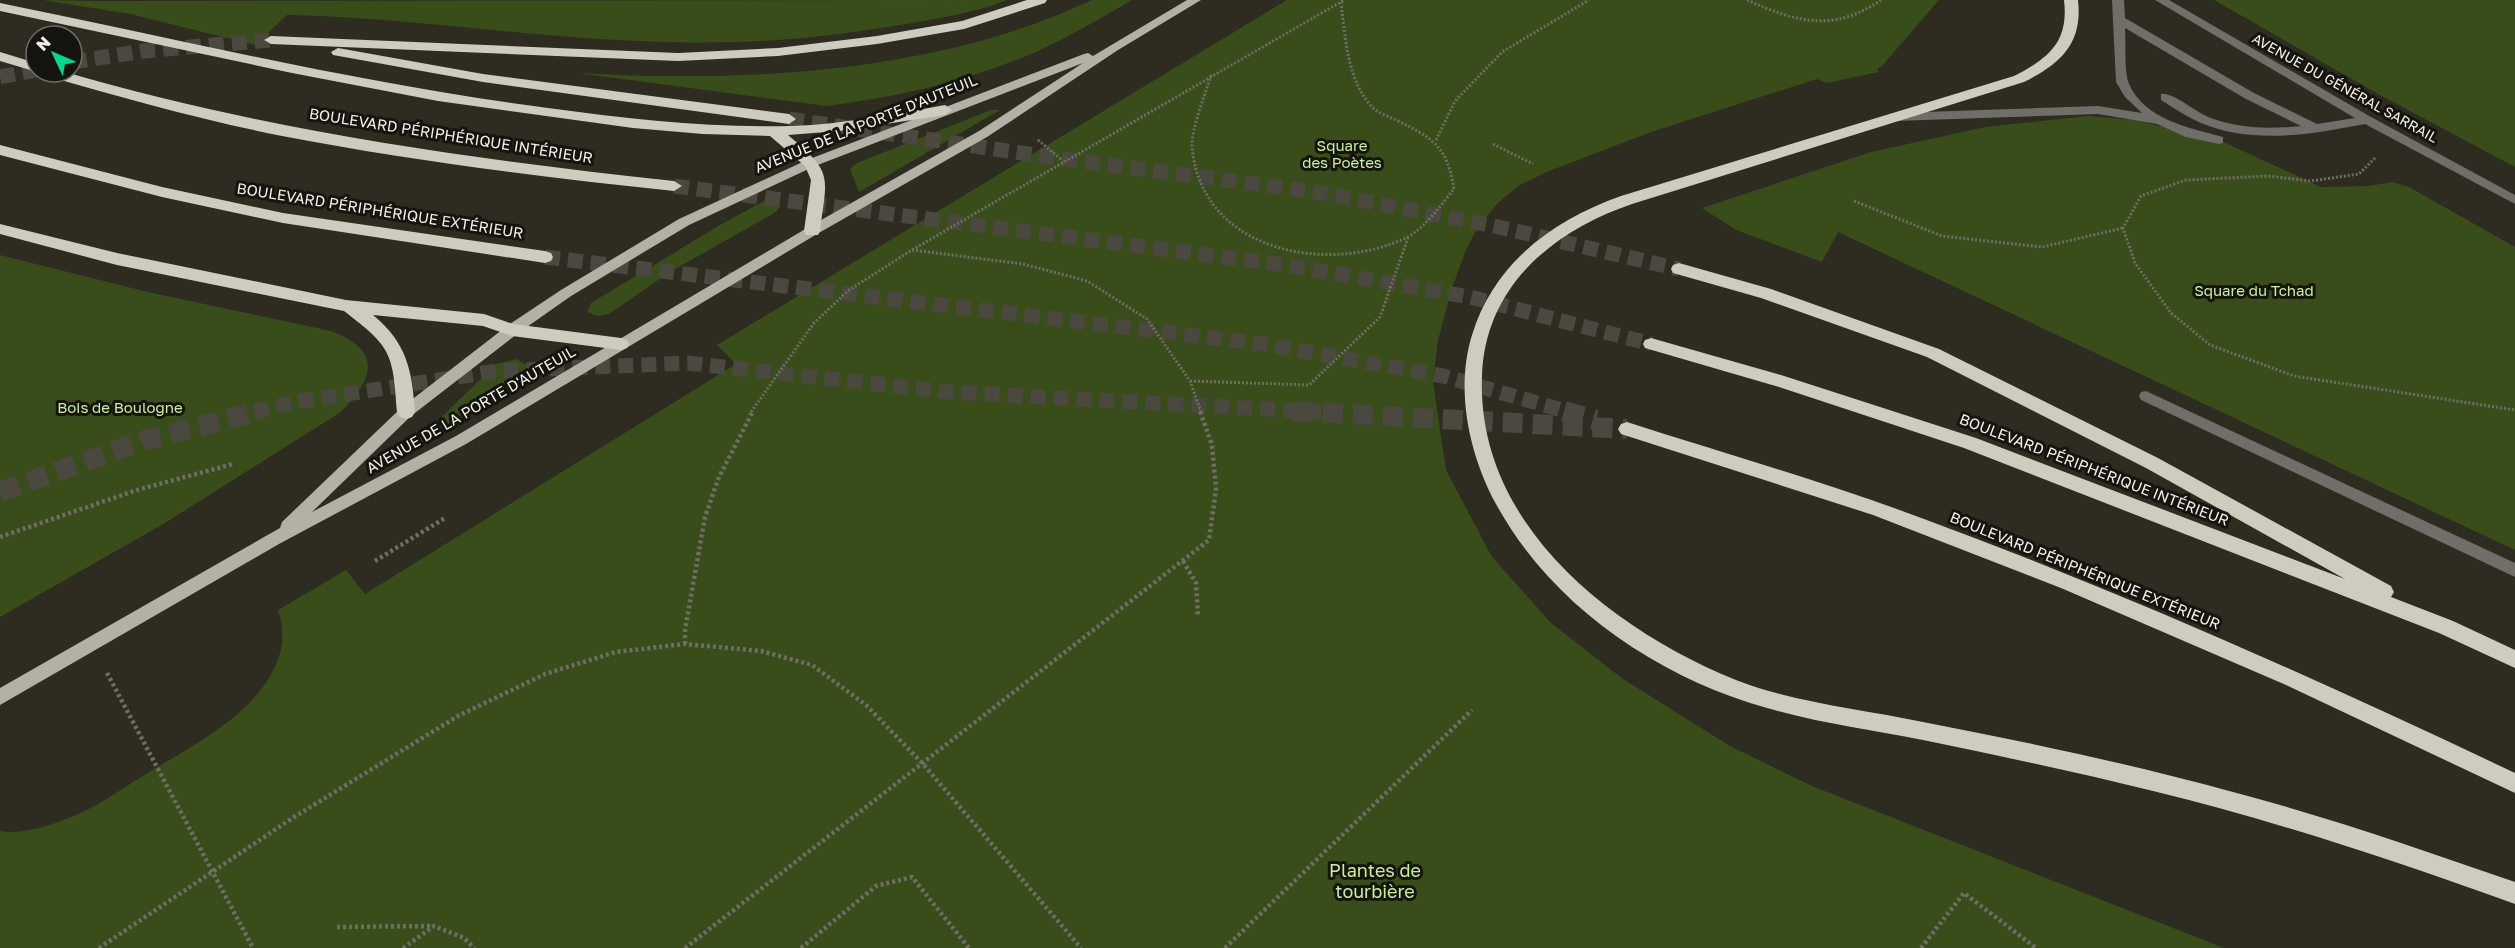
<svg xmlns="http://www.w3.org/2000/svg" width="2515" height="948" viewBox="0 0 2515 948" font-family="'Golos Text',sans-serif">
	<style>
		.green { fill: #394d1b }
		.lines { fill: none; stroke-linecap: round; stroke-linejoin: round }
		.highway-tunnel-far1 { stroke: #4b483f; stroke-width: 15; stroke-dasharray: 15 8; stroke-linecap: butt }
		.highway-tunnel { stroke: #4b483f; stroke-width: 20; stroke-dasharray: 20 10; stroke-linecap: butt }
		.path-far1 { stroke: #706d64; stroke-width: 3; stroke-dasharray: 2 2; stroke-linecap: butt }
		.path { stroke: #706d64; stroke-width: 4.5; stroke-dasharray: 3 3; stroke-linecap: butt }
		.minor { fill: #6f6e69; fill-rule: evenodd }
		.major { fill: #b3b1a6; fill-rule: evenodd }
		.highway { fill: #ceccbf; fill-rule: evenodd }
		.labels { text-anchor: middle; stroke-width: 6; stroke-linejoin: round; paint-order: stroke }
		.far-street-label { font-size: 14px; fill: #f1efe8; stroke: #15140f }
		.street-label { font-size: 15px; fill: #f1efe8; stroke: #15140f }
		.park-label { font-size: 15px; fill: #c8f097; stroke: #15140f }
		.near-park-label { font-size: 18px; fill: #c8f097; stroke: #15140f }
	</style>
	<rect width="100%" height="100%" fill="#2e2b21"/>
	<!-- green -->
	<g class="green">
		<path d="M 43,0 L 96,1 L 1007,0 C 969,15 928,20 888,27 C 803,41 726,45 640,41 C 522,37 405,17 287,15 L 255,45 L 130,14 Z"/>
		<path d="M 1092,0 L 1132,0 C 1099,19 1066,39 1031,54 C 965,82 897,97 827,106 L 577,73 C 746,83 937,73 1092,0 Z"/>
		<path d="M 1287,0 L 1939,0 L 1882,66 L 1877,69 L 1879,72 L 1826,83 L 1817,79 L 1651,132 L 1549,171 L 1520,185 L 1499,202 L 1479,225 L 1466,250 L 1452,288 L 1438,340 L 1433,382 L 1446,470 L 1492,557 L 1551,623 L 1623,679 L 1730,746 L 1812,786 L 2224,948 L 0,948 L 0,831 C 22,835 51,825 71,817 C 95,808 117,792 138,779 C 182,751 244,722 270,676 C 283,654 286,634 278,610 L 346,570 L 365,594 L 736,364 L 717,345 Z"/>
		<polygon points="2214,0 2515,0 2515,167 2380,95"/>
		<polygon points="991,110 1000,110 859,192 850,169 857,163"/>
		<polygon points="2089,116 2134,120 2219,140 2321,187 2369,186 2392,182 2409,187 2515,247 2515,550 1838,232 1822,262 1736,230 1702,208 1871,152 1985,127"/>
		<polygon points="777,199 780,206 776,212 670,272 609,314 597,316 587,312 591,303 720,225 766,200"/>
		<path d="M 0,255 L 148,292 L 331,331 C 382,350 375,378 341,412 L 165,523 L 0,617 Z"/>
		<polygon points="516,359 529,366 522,377 430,440 411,447 496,364"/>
	</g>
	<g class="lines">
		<!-- highway-tunnel-far1 -->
		<g class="highway-tunnel-far1">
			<polyline points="72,62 144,51 271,40"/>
			<polyline points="0,77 36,70"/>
			<polyline points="789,119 1049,157 1323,193 1499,227 1679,269"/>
			<polyline points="674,186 1285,265 1470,297 1651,344"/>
			<polyline points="545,257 1263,344 1443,376 1569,412"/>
			<polyline points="254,412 295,402 497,371 688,363 948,392 1321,412"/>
		</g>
		<!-- highway-tunnel -->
		<g class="highway-tunnel">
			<polyline points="1293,411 1627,429"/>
			<polyline points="1564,411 1596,420"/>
			<polyline points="0,492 145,440 260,411"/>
		</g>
		<!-- path-far1 -->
		<g class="path-far1">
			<path d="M 1747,0 C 1796,22 1833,33 1881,0"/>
			<path d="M 1211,75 C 1206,92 1191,130 1192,146 C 1200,250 1324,276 1406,238 C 1424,229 1442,204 1454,189 C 1447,146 1433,138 1396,120 C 1388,116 1378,113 1372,107 C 1347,80 1345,36 1341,2"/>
			<polyline points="1038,140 1063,161"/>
			<polyline points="1436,140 1455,101 1502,52 1589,0"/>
			<polyline points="1493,144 1533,164"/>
			<polyline points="2375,158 2359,174 2311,181 2268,176 2186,180 2141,196 2123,228 2135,263 2171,313 2210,345 2294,376 2515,410"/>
			<polyline points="1854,201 1942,236 2042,247 2123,228"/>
			<polyline points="912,250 1023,264 1087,281 1147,319 1190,381 1201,412"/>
			<polyline points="1190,381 1309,385 1380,317 1408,238"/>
			<polyline points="751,412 814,323 849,290 912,250 1344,0"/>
		</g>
		<!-- path -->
		<g class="path">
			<polyline points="0,537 137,490 233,464"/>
			<polyline points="375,561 445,518"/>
			<polyline points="1183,561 1196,583 1198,616"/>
			<polyline points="685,644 685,630 705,517 719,477 753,411"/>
			<polyline points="107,673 253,948"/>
			<polyline points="337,927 434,926"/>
			<polyline points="99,948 291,819 458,716 545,674 616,652 685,644 761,651 812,665 866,705 923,764 1081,948"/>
			<polyline points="403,948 434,926 464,938 474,948"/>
			<polyline points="685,948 1209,540 1216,489 1212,445 1200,411"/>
			<polyline points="801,948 876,886 912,877 969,948"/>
			<polyline points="1225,948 1472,710"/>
			<polyline points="1921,948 1964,893 2036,948"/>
		</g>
		<!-- minor -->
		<g class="minor">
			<path d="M 2112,0 L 2124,0 L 2125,18 L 2254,93 L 2317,124 L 2355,118 L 2155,0 L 2169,0 L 2371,117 L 2515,195 L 2515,204 L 2365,124 C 2313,134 2254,145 2201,123 C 2187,117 2174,108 2161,100 L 2161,94 C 2174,92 2197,114 2211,118 C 2240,129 2271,129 2301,126 L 2246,99 L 2125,28 C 2126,42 2124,72 2129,84 C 2145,120 2190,128 2223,137 L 2223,143 L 2219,144 L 2186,137 L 2157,124 L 2098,114 L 1895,121 L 1889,117 L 1895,113 L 2098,106 L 2142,113 L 2125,97 L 2116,82 Z"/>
			<polygon points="2146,391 2515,563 2515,577 2141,400 2139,396 2141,392"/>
		</g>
		<!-- major -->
		<path class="major" d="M 1187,0 L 1201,0 L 1118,50 L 987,137 L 817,234 L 466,444 L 279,544 L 0,705 L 0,688 L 280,528 L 282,522 L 401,408 L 507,326 L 561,290 L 679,219 L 807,160 L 1084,54 L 1088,53 L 1093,56 ZM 1083,63 L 979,131 L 807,228 L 456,436 L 312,512 L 411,416 L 517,334 L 571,296 L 689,225 L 815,166 Z"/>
		<!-- highway -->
		<g class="highway">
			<polygon points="1027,0 1047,0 1045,3 964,29 877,44 778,56 678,61 271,44 264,40 271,36 678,53 778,48 877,36 962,21"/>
			<path d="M 2064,0 L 2078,0 C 2083,44 2060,64 2024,82 L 1632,204 C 1553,231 1485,286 1482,376 C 1476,524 1611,629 1736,680 C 1795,703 1861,709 1923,722 C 2027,742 2131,764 2233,792 C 2329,817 2422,850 2515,882 L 2515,904 C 2396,861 2276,821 2153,791 C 2077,772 2000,756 1923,740 C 1871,730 1818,723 1767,708 C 1657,677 1551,605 1496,504 C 1469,454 1455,390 1472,335 C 1494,263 1553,220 1621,196 L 2014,76 C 2049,58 2069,42 2064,0 Z"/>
			<path d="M 0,3 C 182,40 363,84 548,108 C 629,119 711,128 792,126 C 844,124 895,114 945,105 L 952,110 L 945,115 L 839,131 L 788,135 C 834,174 827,174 820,231 L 818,235 L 806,235 L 804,231 L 811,180 L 805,166 L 770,136 L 703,134 L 633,128 L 438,101 L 292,73 L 0,11 Z"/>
			<polygon points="338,48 483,74 789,114 796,119 789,124 483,82 333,55 331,52"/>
			<polygon points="0,52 36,63 37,72 0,61"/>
			<path d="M 42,72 L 65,72 C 264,130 468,159 674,181 L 682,186 L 674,191 C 543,177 412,161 282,136 C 202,120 123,98 44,75 Z"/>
			<polygon points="0,145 162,187 283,213 545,251 551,253 553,257 551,261 545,263 283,223 162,197 0,155"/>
			<path d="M 0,224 L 117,253 L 346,300 L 484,314 L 513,324 L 621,338 L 627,340 L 629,344 L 627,348 L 621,350 L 512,336 L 483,326 L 373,315 C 407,343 412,370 415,412 L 412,417 L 406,419 L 400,417 L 397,412 C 393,352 391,347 344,311 L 117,265 L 0,234 Z"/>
			<polygon points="1679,263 1771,289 1939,349 2158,458 2391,586 2394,592 2391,597 2453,621 2515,650 2515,668 2439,633 1964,448 1779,387 1645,348 1643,344 1645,340 1651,338 1781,375 1976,438 2345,579 2146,468 1927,357 1761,298 1673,273 1671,269 1673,265"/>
			<path d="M 1627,422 C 1726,454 1826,482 1924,519 C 2125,593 2321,681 2515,773 L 2515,793 L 2286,685 L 2061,588 L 1873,515 L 1621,434 L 1618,429 L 1621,424 Z"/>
		</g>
	</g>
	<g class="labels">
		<!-- far-street labels -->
		<g class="far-street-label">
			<text transform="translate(2345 88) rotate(29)" y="5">AVENUE DU GÉNÉRAL SARRAIL</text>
		</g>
		<!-- street labels -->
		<g class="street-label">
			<text transform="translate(866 124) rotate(-22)" y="5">AVENUE DE LA PORTE D'AUTEUIL</text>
			<text transform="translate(451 136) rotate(9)" y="5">BOULEVARD PÉRIPHÉRIQUE INTÉRIEUR</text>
			<text transform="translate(380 211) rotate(9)" y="5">BOULEVARD PÉRIPHÉRIQUE EXTÉRIEUR</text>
			<text transform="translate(471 410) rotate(-30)" y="5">AVENUE DE LA PORTE D'AUTEUIL</text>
			<text transform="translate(2094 470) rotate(21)" y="5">BOULEVARD PÉRIPHÉRIQUE INTÉRIEUR</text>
			<text transform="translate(2085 571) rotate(22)" y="5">BOULEVARD PÉRIPHÉRIQUE EXTÉRIEUR</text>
		</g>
		<!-- park labels -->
		<g class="park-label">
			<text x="1342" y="151">Square<tspan x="1342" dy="17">des Poètes</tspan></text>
			<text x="2254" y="296">Square du Tchad</text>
			<text x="120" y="413">Bois de Boulogne</text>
		</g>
		<!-- near-park labels -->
		<g class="near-park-label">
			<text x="1375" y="877">Plantes de<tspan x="1375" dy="21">tourbière</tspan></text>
		</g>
	</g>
	<!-- north arrow -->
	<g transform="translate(54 54) rotate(314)"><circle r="28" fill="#15140f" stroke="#6d6c66" stroke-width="1.5"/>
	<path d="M0-4.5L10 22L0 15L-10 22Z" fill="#02d98b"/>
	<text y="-9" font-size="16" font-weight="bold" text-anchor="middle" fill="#f1efe8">N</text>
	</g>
</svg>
